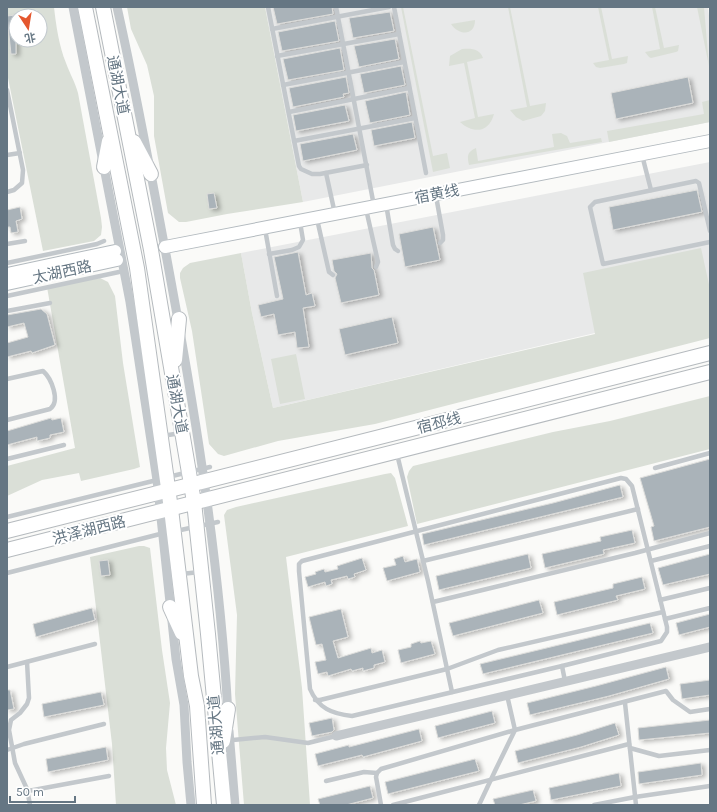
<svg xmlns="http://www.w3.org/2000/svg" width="717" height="812" viewBox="0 0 717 812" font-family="Karla,'Noto Sans SC',sans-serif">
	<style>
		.built { fill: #e8e9e9 }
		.green { fill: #dadfd7; fill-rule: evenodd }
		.building { fill: #aab3b9; stroke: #dcdcda; filter: url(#shadow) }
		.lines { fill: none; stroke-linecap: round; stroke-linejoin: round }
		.secondary-casing { stroke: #b3babf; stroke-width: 14 }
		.primary-casing { stroke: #b5babe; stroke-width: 16 }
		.lane { stroke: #c3c8cc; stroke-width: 4.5 }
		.street { stroke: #c3c8cc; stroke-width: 9 }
		.secondary { stroke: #fff; stroke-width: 12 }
		.primary { stroke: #fff; stroke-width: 14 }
		.labels { text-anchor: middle; stroke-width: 4; stroke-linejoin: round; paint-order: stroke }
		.street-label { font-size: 15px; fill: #657683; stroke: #fff }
	</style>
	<defs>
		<filter id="shadow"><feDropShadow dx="3.5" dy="2" stdDeviation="2" flood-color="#0004"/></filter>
	</defs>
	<rect width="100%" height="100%" fill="#fafaf8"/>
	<!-- built -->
	<g class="built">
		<polygon points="265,7 708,7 710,24 710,122 303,202"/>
		<polygon points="710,162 710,305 595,333 273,408 252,313 241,253"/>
	</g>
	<!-- green -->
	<g class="green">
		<path d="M 7,7 L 54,7 C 56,25 59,46 66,63 C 70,74 75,82 78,93 L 101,218 L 102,227 L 101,235 L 94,241 L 43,251 L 7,73 ZM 16,16 L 40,16 L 40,40 L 16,40 Z"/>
		<polygon points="127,7 265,7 303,202 227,214 186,222 179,222 168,213 154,136 154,96 147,65 131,29"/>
		<polygon points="401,7 403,7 433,156 447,153 450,168 433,172"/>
		<polygon points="508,7 510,7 530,106 546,103 545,111 541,116 523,121 516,117 510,110 527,107"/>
		<polygon points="598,7 601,7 612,59 628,56 627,63 624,64 600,68 596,67 593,63 609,60"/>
		<polygon points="652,7 655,7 664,48 679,45 678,51 676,52 651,58 649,57 645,52 660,49"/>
		<polygon points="697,7 704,7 709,66"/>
		<path d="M 475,20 C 475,36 459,36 451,24 Z"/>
		<path d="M 462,49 C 472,48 480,49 483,58 L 467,62 L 478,117 L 494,114 C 489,133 473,134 460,122 L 475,118 L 464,63 L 449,66 L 450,56 Z"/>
		<polygon points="710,100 710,122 609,142 607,131 704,114 702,102"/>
		<path d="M 561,133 L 567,136 L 570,143 L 601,138 L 602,142 L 469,165 C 467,156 467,152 476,148 L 478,161 L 554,147 L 552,134 Z"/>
		<polygon points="701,248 710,289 710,338 375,424 278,441 224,456 218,454 209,444 192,331 180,278 180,273 183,268 190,263 241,253 252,313 273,408 595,334 583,273"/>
		<polygon points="100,278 108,282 115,296 123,363 140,467 134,469 81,481 79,473 42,480 7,496 7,466 75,448 47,287"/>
		<polygon points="296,354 305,399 280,404 271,359"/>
		<polygon points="710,396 710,449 417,524 407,477 409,471 413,466 553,432 610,421"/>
		<polygon points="391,473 395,478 408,526 286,557 302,688 310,805 244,805 235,694 237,615 224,515 227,510 236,507 385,474"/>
		<polygon points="139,546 144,546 150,548 162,650 170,703 166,748 167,770 176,805 116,805 112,744 90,557"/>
	</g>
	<!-- building -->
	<g class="building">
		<polygon points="273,7 332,7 333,14 277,24"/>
		<polygon points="390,12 394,31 353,38 349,18"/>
		<polygon points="16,15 16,54 11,54 7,16"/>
		<polygon points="335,21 339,41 282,51 278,32"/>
		<polygon points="395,39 399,59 359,67 354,46"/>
		<polygon points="340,48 344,70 288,80 283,59"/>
		<polygon points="401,66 405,85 364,93 360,74"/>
		<polygon points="346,77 349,93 343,94 344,97 293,107 289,88"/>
		<polygon points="688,77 693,103 616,119 611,93"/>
		<polygon points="406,92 410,115 370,123 365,101"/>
		<polygon points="345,105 349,121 296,131 293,115"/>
		<polygon points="412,122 415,138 374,146 371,130"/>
		<polygon points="353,134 357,150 303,161 300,144"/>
		<polygon points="697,190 702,212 613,230 609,207"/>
		<polygon points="214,193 217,208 209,209 207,194"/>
		<polygon points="20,207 22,219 16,221 18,232 11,233 10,227 7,227 7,210"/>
		<polygon points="433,227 440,260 405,267 399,234"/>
		<polygon points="298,252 306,295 312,293 315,306 303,308 309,347 297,348 295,332 278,335 274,314 261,317 258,305 283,299 274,257"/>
		<polygon points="371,253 372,268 374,270 379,295 341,303 335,278 337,274 334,271 332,260"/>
		<polygon points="41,309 47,314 55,345 32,353 31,351 7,357 7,343 28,337 24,323 7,327 7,315"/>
		<polygon points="392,317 398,343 345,355 339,329"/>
		<polygon points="51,418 52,420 61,418 64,432 50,435 50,438 37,441 37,437 7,445 7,431"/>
		<polygon points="710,459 710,527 654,541 651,527 654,526 640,478"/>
		<polygon points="620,485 623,497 424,545 422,534 553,503"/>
		<polygon points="632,530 635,543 603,550 604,554 545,568 542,554 601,541 600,537"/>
		<polygon points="528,554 531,568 439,590 436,576"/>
		<polygon points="710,554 710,574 663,585 658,568"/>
		<polygon points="403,556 405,562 417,559 420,572 387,581 383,568 396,565 394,559"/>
		<polygon points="362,558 366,570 354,574 355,577 348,579 347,576 331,580 332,584 326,586 325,582 308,587 305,577 316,574 315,572 324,569 325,572 338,569 337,566"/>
		<polygon points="108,560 110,575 101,576 99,561"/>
		<polygon points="642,577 645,589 616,596 618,600 557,615 554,602 613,588 613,584"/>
		<polygon points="539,600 543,613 453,636 449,623"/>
		<polygon points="92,608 95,620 36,637 33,624"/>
		<polygon points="341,609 348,637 333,641 338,658 371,648 372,653 382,650 385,662 374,665 374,668 363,671 363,668 352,671 351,669 328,676 327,672 318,674 315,662 326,660 322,644 316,645 309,617"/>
		<polygon points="710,614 710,627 679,635 676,623"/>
		<polygon points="650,623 653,633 483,674 480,664"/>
		<polygon points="420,641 421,643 431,641 435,654 401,663 398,650 411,647 411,644"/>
		<polygon points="666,667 669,679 609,696 530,715 527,703 596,686"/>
		<polygon points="710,680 710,695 682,699 680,684"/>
		<polygon points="7,690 10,690 14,709 7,710"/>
		<polygon points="101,692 104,705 44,717 42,704"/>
		<polygon points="492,711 495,723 438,738 435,726"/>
		<polygon points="332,718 334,730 332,732 312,736 309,723"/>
		<polygon points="710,720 710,733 639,740 638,728"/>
		<polygon points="615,723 619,735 581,747 518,763 515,751 577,735"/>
		<polygon points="419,729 422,741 363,757 362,755 318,766 315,754 349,745 349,747"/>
		<polygon points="106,747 108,760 48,772 46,759"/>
		<polygon points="475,759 479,771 388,794 385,782"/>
		<polygon points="701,763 702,775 639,784 638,772"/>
		<polygon points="619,773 621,786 551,800 549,788"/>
		<polygon points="370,786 373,798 346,805 320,805 318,799"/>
		<polygon points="533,790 536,801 519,805 495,805 493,799"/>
	</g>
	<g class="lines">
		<!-- secondary casing -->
		<g class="secondary-casing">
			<g id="secondary">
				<polyline points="165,247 710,141"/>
				<polyline points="7,274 115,251"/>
				<polyline points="7,284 117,260"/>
			</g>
		</g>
		<!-- primary casing -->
		<g class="primary-casing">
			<g id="primary">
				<polyline points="85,7 137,268 171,509 191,676 197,706 204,805"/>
				<polyline points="103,7 151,250 194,502 208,634 224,805"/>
				<polyline points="134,142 151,174"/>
				<polyline points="104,167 109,141"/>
				<polyline points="175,360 179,319"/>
				<path d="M 7,531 C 241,472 476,413 710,353"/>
				<polyline points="7,550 710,372"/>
				<polyline points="170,607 182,633"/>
				<polyline points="223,741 228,709"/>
			</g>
		</g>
		<!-- lane -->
		<g class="lane">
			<polyline points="268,7 299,166 301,169 312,174 320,174 367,165"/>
			<polyline points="336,7 374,206"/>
			<polyline points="394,7 426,173"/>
			<polyline points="272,29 389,7"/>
			<polyline points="277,56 399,34"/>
			<polyline points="283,85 404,62"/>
			<polyline points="7,90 23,170 22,183 14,190 7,192"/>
			<polyline points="289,112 409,88"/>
			<polyline points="294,141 415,118"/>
			<polyline points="7,155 20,153"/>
			<polyline points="642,155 651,190"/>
			<polyline points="326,173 335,214"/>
			<polyline points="436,196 443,235 443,240 440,243"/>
			<polyline points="386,204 393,245 395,249 398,251"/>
			<polyline points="366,209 378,262 376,267"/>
			<polyline points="317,219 329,272 333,275"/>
			<polyline points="265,229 277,296"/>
			<polyline points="710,231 699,183 696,181 595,202 590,207 603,264 710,242"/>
			<polyline points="7,244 25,241"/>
			<polyline points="269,254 292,250 299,247 303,240 300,222"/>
			<polyline points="7,263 97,244 104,241"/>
			<polyline points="7,296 119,272"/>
			<polyline points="7,311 50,303"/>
			<path d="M 7,379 L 43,371 C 51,378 61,401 50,409 L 7,420"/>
			<polyline points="162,436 181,433"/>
			<polyline points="397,454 428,581 452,692"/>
			<polyline points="7,459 64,445"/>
			<polyline points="655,468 710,453"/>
			<polyline points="168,477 210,467"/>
			<path d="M 621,478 L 626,479 L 632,486 L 667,627 L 667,632 L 661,641 L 562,666 L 352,716 C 332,714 318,708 310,689 L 299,571 L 299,564 L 302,561 Z"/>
			<polyline points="7,517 157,480"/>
			<polyline points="176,531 218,522"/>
			<polyline points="423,561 638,509"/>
			<polyline points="651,561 710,546"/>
			<polyline points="7,573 164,533"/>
			<polyline points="181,574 200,572"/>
			<polyline points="660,600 710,588"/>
			<polyline points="433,602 635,553 710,533"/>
			<polyline points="665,619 710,608"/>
			<polyline points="27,662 29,698 27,704 20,713 11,720 9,730 15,763 27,789 30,805"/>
			<polyline points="562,666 565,681"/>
			<polyline points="7,667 95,644"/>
			<polyline points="315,700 320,700 447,669 498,650 663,612"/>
			<polyline points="625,703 636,805"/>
			<polyline points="233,740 265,737 308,743 336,736"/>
			<polyline points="630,748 659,756 710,750"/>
			<polyline points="7,750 24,744 104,724"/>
			<polyline points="326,781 364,772 377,773"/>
			<polyline points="28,791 109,776"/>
			<polyline points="381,805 376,777 377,773 381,769 515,730 666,691 673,700 690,712 710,709"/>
			<polyline points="393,805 629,744"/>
			<polyline points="479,805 495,771 515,730 507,695"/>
			<polyline points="594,805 635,797 710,786"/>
		</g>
		<!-- street -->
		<g class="street">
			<polyline points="73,7 130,302 157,480 176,659 184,705 187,762 191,805"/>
			<path d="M 117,7 C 134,82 148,158 162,233 C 192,392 219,552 228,714"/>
			<polyline points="229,731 235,805"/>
			<polyline points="336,736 710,647"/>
		</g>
		<!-- secondary -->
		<use href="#secondary" class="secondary"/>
		<!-- primary -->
		<use href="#primary" class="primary"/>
	</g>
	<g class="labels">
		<!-- street labels -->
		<g class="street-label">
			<text transform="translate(118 85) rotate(79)" y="5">通湖大道</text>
			<text transform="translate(437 194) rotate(-11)" y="5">宿黄线</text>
			<text transform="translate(62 272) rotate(-12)" y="5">太湖西路</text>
			<text transform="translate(177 404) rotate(80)" y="5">通湖大道</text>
			<text transform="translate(439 423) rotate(-14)" y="5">宿邳线</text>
			<text transform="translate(89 530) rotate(-14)" y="5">洪泽湖西路</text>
			<text transform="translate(216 725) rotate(-95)" y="5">通湖大道</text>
		</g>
	</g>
	<!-- border -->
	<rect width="717" height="812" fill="none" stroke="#657683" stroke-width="16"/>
	<!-- north arrow -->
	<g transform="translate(28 28) rotate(168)"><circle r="19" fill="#ffffff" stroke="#c1c8cd"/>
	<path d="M0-3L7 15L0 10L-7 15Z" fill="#e4572e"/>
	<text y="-6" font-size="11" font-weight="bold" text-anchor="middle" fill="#657683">北</text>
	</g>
	<!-- scale -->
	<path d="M10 796v6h65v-6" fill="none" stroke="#657683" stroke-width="2"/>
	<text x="16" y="796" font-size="12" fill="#657683" stroke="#ffffff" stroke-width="3" paint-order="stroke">50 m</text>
</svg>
